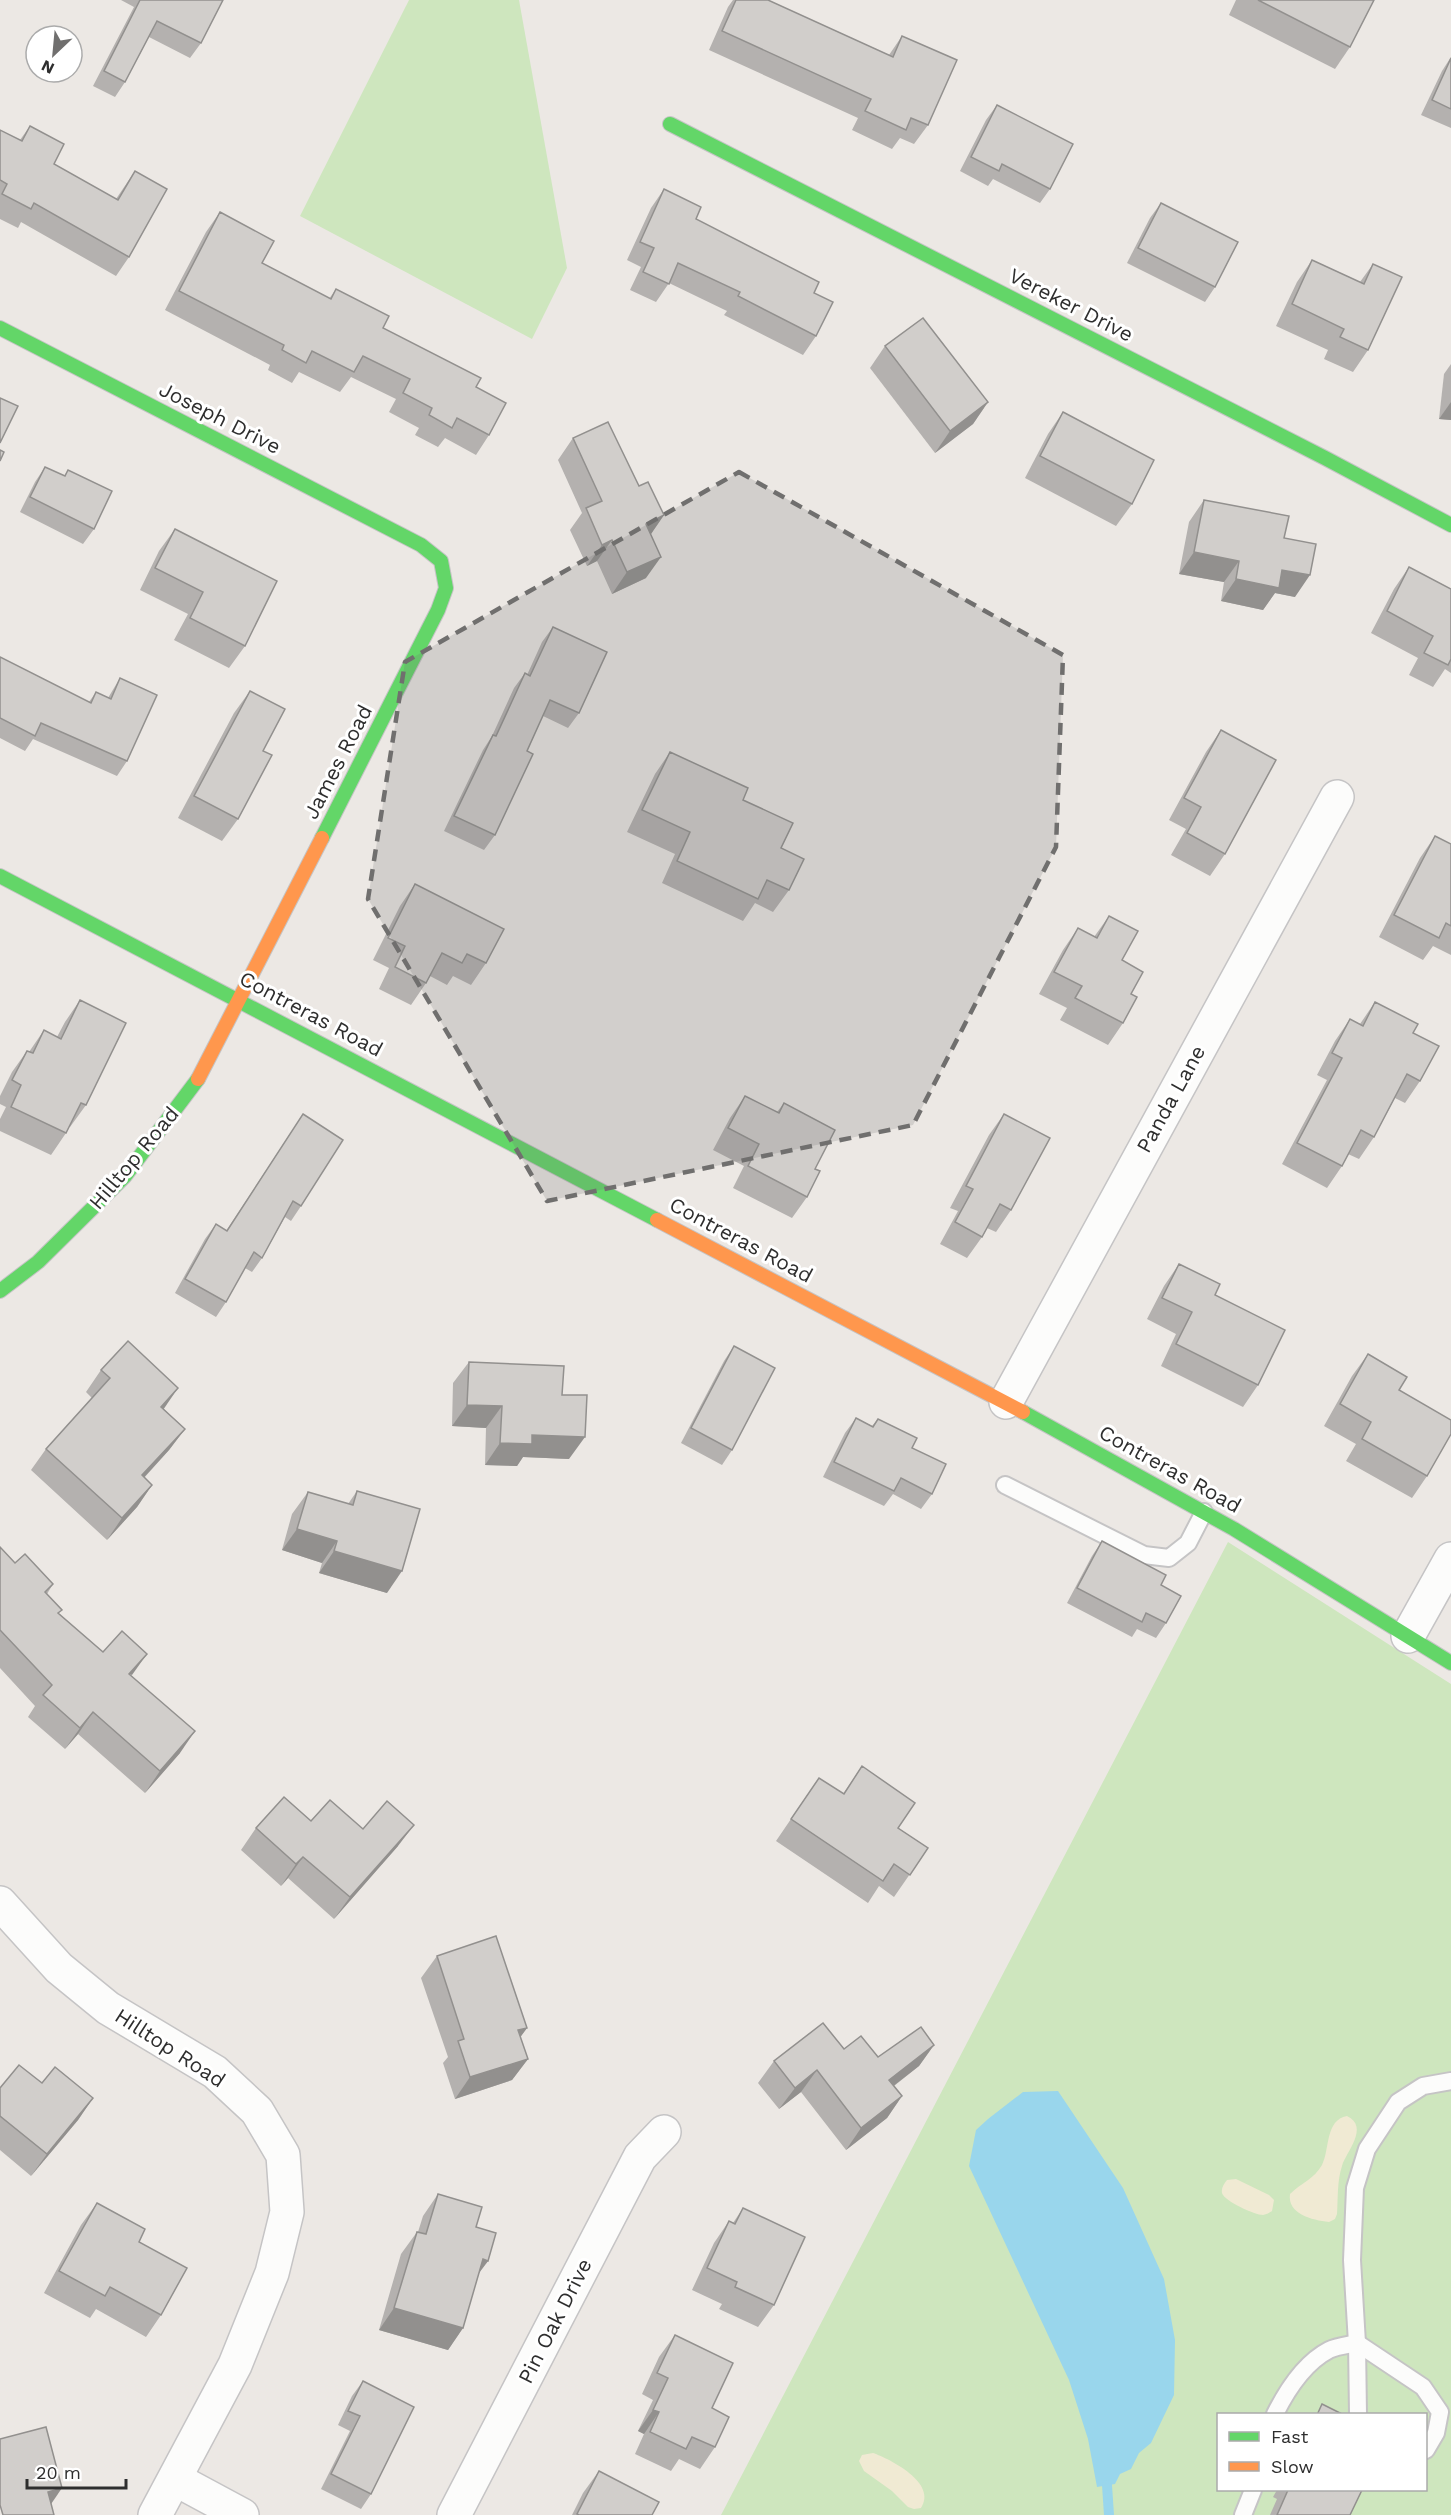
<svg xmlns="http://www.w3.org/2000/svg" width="1451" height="2515" viewBox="0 0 1451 2515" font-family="'Work Sans',sans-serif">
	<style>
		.green { fill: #cee6be; fill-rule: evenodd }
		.sand { fill: #f0ead3 }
		.water { fill: #99d6ec }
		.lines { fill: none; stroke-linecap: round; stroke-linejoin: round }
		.stream { stroke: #99d6ec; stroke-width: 10 }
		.lane-casing { stroke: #c5c4c5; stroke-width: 20 }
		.street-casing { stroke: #c5c4c5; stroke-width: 36 }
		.fast-casing { stroke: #c5c4c5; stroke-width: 16 }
		.slow-casing { stroke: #c5c4c5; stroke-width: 16 }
		.lane { stroke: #fcfcfb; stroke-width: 16 }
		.street { stroke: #fcfcfb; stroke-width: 33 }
		.fast { stroke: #63d668; stroke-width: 14 }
		.slow { stroke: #ff974d; stroke-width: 14 }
		.wall { fill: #b4b1af }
		.shaded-wall { fill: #92908e }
		.building { fill: #d1cecb; stroke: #92908e; stroke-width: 1.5 }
		.marked { fill: #706f6e; fill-opacity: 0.2; stroke: #706f6e; stroke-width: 4.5; stroke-dasharray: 12 8; stroke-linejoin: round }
		.labels { text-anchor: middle; stroke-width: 6; stroke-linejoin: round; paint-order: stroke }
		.street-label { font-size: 21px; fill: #2e2e2e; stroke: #fff }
	</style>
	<rect width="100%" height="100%" fill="#ece8e4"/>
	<!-- green -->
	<g class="green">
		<polygon points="409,0 519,0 567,268 532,339 300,216"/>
		<path d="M 1228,1542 L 1451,1684 L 1451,2515 L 721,2515 ZM 1218,2414 L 1426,2414 L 1426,2490 L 1218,2490 Z"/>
	</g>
	<!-- sand -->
	<g class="sand">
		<path d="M 1347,2116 C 1370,2127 1346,2152 1342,2166 C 1337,2181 1338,2198 1337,2214 L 1335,2219 L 1329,2222 C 1312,2220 1287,2214 1290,2194 C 1301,2183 1314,2179 1322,2165 C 1330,2149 1325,2120 1347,2116 Z"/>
		<path d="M 1236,2179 L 1269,2195 L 1274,2200 L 1272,2211 C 1269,2213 1267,2214 1263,2215 C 1255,2215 1224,2201 1222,2193 C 1221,2188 1224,2184 1227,2180 Z"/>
		<path d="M 873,2453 C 890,2459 938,2483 921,2508 L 914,2509 L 908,2507 L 892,2491 L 864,2471 L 859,2461 L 862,2455 Z"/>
	</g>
	<!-- water -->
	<polygon class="water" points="1058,2091 1123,2188 1164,2279 1175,2340 1174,2395 1151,2443 1139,2453 1131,2469 1120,2474 1115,2484 1097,2487 1088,2439 1069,2380 969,2166 976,2130 988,2119 1023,2092"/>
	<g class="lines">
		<!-- stream -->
		<polyline class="stream" points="1107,2485 1109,2515"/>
		<!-- lane casing -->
		<g class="lane-casing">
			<g id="lane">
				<polyline points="1005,1485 1144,1555 1169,1558 1188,1543 1204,1512"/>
				<path d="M 1275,2414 C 1287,2390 1304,2363 1329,2350 C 1337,2346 1348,2345 1357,2343 L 1423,2387 L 1440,2412 L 1436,2433 L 1426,2450"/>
				<polyline points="1358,2414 1357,2343 1352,2260 1355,2188 1367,2149 1398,2102 1423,2086 1451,2081"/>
				<polyline points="1243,2515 1253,2490"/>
			</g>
		</g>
		<!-- street casing -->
		<g class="street-casing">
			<g id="street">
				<polyline points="1006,1402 1337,797"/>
				<polyline points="1408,1636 1451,1559"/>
				<polyline points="0,1903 59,1968 108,2008 215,2072 257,2111 283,2155 287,2212 272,2273 235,2365 155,2515"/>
				<polyline points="175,2479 242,2515"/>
				<polyline points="454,2515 640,2157 664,2132"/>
			</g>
		</g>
		<!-- fast casing -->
		<g class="fast-casing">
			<g id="fast">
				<polyline points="670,124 1325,458 1451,525"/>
				<polyline points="0,328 421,545 441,561 446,588 438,610 322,838"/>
				<polyline points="0,876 657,1220"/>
				<polyline points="0,1291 38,1262 125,1176 198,1079"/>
				<polyline points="1023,1412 1234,1529 1451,1663"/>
			</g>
		</g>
		<!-- slow casing -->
		<g class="slow-casing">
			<g id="slow">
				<polyline points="198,1079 322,838"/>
				<polyline points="657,1220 1023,1412"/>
			</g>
		</g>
		<!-- lane -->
		<use href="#lane" class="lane"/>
		<!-- street -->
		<use href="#street" class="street"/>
		<!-- fast -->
		<use href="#fast" class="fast"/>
		<!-- slow -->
		<use href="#slow" class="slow"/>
	</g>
	<!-- wall -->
	<g class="wall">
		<polygon points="121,0 223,0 201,43 190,58 149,37 125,82 115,97 93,86 134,7"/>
		<polygon points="733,0 768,0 889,55 902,36 928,125 914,144 900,138 892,149 852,130 858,118 709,50 728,7"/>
		<polygon points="1236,0 1374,0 1350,47 1335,69 1229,15"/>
		<polygon points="1451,57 1451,128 1421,115 1442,71"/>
		<polygon points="997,105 1050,189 1040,203 993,179 988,186 960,171 986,120"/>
		<polygon points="30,126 54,164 116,199 135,171 129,257 116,276 21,222 18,228 0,219 0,130 20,140"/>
		<polygon points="664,189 696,219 814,293 816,336 803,355 724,315 727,311 669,283 656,302 630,290 641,267 627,260 651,208"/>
		<polygon points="1161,203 1215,287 1205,302 1127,263 1150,218"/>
		<polygon points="220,212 262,263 329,299 336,289 383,328 476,387 489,435 476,455 445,438 438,447 415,435 419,428 389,412 396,399 351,377 340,392 299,372 292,383 268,370 270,365 165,310 206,232"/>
		<polygon points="1312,260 1360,282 1373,264 1368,350 1353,372 1324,359 1328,350 1276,326 1297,282"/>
		<polygon points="885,346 988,402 973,424 935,453 870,368"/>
		<polygon points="1451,364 1451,420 1439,419 1444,374"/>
		<polygon points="1063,412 1132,504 1116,526 1025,478 1048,434"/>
		<polygon points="573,438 639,486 664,515 650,535 646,578 612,594 597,561 587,566 570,530 582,513 558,460"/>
		<polygon points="45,467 64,476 68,470 94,529 83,544 20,512 35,482"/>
		<polygon points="1204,500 1284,538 1295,597 1275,593 1263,610 1221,601 1224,582 1179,574 1189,522"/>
		<polygon points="175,529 245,646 229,668 174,640 188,614 140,590 159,551"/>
		<polygon points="1409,567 1451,589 1451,673 1445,669 1433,687 1409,675 1418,658 1371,633 1394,589"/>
		<polygon points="553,627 579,713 568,728 543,716 527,751 495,835 484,850 444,831 483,750 492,736 514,688 525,673 527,675 542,642"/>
		<polygon points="0,657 89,702 96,692 108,698 120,678 127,761 117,776 33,739 25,751 0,738"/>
		<polygon points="250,691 263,751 238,819 222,841 178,818 234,713"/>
		<polygon points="1221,730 1225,854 1210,876 1171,855 1186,829 1169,820 1206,752"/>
		<polygon points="670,752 743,800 781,848 789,890 773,912 755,903 743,921 662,883 675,854 627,832 655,774"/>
		<polygon points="1435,836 1451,844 1451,955 1433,946 1423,960 1379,937 1420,858"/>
		<polygon points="415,884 486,963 471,985 453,976 447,985 430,976 426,983 411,1005 379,989 389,968 373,960 400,906"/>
		<polygon points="1109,916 1131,994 1123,1023 1108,1045 1060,1020 1067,1008 1039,994 1063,950 1078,928 1094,937"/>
		<polygon points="80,1000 86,1105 70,1127 69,1127 66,1133 51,1155 0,1131 0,1119 6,1107 0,1104 0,1096 12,1072 27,1051 29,1052 44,1030 57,1037 65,1022"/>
		<polygon points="1375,1002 1413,1033 1420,1081 1405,1103 1395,1098 1374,1137 1359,1159 1348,1154 1342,1166 1327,1188 1282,1164 1327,1080 1317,1075 1335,1041 1350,1019 1360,1024"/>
		<polygon points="745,1096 777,1112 784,1103 815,1169 807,1197 792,1218 733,1188 744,1166 713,1150 730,1118"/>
		<polygon points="303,1114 301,1206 291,1221 285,1217 262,1258 252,1272 245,1268 226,1302 216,1317 175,1293 205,1239 216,1224 226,1231"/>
		<polygon points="1004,1114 1011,1210 996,1232 987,1228 982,1237 967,1258 940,1244 958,1211 950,1208 989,1135"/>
		<polygon points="1179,1264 1215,1295 1258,1385 1243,1407 1161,1366 1176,1334 1147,1319 1164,1286"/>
		<polygon points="734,1346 732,1450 722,1465 681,1443 724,1361"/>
		<polygon points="1368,1354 1399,1390 1427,1476 1412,1498 1346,1461 1356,1444 1324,1426 1352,1376"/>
		<polygon points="469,1362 562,1395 569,1459 523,1457 517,1466 485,1465 486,1428 452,1426 453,1383"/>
		<polygon points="101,1370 164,1409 185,1429 169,1450 144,1478 152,1485 137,1507 107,1540 31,1470 46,1449 92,1398 86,1392"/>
		<polygon points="856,1418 872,1426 878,1419 912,1448 932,1494 921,1509 893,1494 884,1506 823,1477 845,1433"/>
		<polygon points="357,1491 387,1593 319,1573 322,1563 282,1550 292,1514 308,1492 348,1504"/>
		<polygon points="1102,1541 1161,1585 1166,1623 1156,1638 1137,1629 1132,1637 1067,1603 1092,1556"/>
		<polygon points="0,1547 15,1563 53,1584 47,1594 59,1614 103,1652 132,1676 180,1753 145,1793 78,1734 65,1749 28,1717 35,1706 0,1668"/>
		<polygon points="862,1766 898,1828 928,1848 894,1897 879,1886 868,1903 776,1841 819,1778 843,1794"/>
		<polygon points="311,1821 363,1829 398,1846 334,1919 288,1878 281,1886 241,1850 256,1828"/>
		<polygon points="437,1956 527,2028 520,2037 528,2059 512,2080 455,2099 443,2063 448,2057 421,1978"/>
		<polygon points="934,2045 919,2066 894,2086 902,2096 887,2118 846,2150 801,2092 779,2109 758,2083 774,2061 844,2049 878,2057"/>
		<polygon points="42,2083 93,2098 78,2120 31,2176 0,2150 0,2088"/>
		<polygon points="438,2194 476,2227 488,2261 479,2273 463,2328 448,2350 379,2330 401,2254 417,2232 418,2232 423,2216"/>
		<polygon points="97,2203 139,2242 161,2315 146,2337 96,2309 90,2318 44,2293 81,2225"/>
		<polygon points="743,2208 774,2305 758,2327 719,2309 722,2304 692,2290 714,2243 729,2221 733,2223"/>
		<polygon points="675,2335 712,2408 715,2447 700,2469 679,2459 671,2471 635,2454 644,2434 638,2431 653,2400 642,2394 659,2357"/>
		<polygon points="363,2381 371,2494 361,2509 321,2489 350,2431 338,2425 352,2396"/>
		<polygon points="599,2471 652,2515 572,2515 583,2493"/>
		<polygon points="1277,2490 1362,2490 1350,2515 1270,2515 1277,2499 1273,2497"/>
	</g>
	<!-- shaded-wall -->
	<g class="shaded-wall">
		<polygon points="988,402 973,424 935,453 950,431"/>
		<polygon points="1451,402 1451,420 1439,419"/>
		<polygon points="664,515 649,537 646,524"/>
		<polygon points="612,540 597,561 587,566 602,545"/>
		<polygon points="1194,552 1239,561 1224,582 1179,574"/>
		<polygon points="661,557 646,578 612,594 627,572"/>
		<polygon points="1282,570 1310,575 1295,597 1275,593 1263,610 1221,601 1236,579"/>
		<polygon points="178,1388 163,1410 161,1407"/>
		<polygon points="467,1405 502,1406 486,1428 452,1426"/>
		<polygon points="185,1429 169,1450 126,1497 142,1475"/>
		<polygon points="532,1435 585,1437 569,1459 523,1457 517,1466 485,1465 500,1443"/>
		<polygon points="152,1485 137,1507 107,1540 122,1518"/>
		<polygon points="297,1529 337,1541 322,1563 282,1550"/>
		<polygon points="334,1551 402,1571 387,1593 319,1573"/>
		<polygon points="147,1654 132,1675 129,1674"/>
		<polygon points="93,1712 78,1734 65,1749 80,1728"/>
		<polygon points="195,1731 180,1753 145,1793 160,1771"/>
		<polygon points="414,1825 398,1846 334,1919 350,1897"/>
		<polygon points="303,1857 288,1878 281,1886 296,1864"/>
		<polygon points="527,2028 511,2050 518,2030"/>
		<polygon points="934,2045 919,2066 874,2101 889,2080"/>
		<polygon points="528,2059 512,2080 455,2099 470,2077"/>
		<polygon points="817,2070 801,2092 779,2109 795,2088"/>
		<polygon points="902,2096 887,2118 846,2150 861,2128"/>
		<polygon points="93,2098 78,2120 31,2176 47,2154"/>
		<polygon points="483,2259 488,2261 472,2282"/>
		<polygon points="394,2308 463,2328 448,2350 379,2330"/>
		<polygon points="653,2410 659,2412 644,2434 638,2431"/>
		<polygon points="62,2488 47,2510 48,2492"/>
	</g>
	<!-- building -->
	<g class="building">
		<polygon points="140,0 223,0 201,43 157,21 125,82 104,71"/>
		<polygon points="736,0 768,0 893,57 902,36 957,60 928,125 911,118 906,130 865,111 871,99 722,31"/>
		<polygon points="1258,0 1374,0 1350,47"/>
		<polygon points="1451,58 1451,109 1432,100"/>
		<polygon points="997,105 1073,144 1050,189 1002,164 999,171 971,157"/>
		<polygon points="30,126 64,144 54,164 118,200 135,171 167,189 129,257 34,203 31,209 2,194 7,184 0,180 0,130 22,141"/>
		<polygon points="664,189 701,207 696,219 819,282 814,293 833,302 816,336 738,296 740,292 678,263 669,284 643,272 654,248 640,242"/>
		<polygon points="1161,203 1238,242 1215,287 1138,248"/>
		<polygon points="220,212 274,241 262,263 331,299 336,289 389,316 383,328 481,378 476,387 506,403 489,435 457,418 452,428 429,415 432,408 403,393 410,379 363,356 354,372 312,351 306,363 282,350 284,345 179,291"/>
		<polygon points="1312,260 1364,284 1373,264 1402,277 1368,350 1340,337 1344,329 1292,304"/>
		<polygon points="923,318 988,402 950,431 885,346"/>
		<polygon points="0,398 18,406 0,443"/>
		<polygon points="1063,412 1154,460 1132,504 1040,456"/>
		<polygon points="608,422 639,486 648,482 664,515 646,524 661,557 627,572 612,540 602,545 586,508 602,501 573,438"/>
		<polygon points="0,450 4,452 0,461"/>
		<polygon points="45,467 65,476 68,470 112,491 94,529 30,497"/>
		<polygon points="1204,500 1289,516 1284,538 1316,544 1310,575 1282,570 1279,588 1236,579 1239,561 1194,552"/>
		<polygon points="175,529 277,581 245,646 190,618 203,592 155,568"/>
		<polygon points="1409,567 1451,589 1451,659 1448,665 1424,653 1433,636 1387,611"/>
		<polygon points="553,627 607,652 579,713 550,700 527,751 533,754 495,835 454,816 493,735 496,736 525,673 530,676"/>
		<polygon points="0,657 91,703 96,692 111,699 120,678 157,695 127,761 41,723 35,736 0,718"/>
		<polygon points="250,691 285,709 263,751 272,755 238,819 194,796"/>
		<polygon points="1221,730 1276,760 1225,854 1187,833 1201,807 1184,798"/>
		<polygon points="670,752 748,788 743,800 793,823 781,848 804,859 789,890 767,880 758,899 677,861 690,832 642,810"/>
		<polygon points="1435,836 1451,844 1451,926 1446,923 1439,938 1394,915"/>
		<polygon points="415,884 504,929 486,963 467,954 462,963 442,953 426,983 395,967 405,946 388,938"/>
		<polygon points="1109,916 1138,931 1122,960 1143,972 1131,994 1137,997 1123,1023 1075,998 1082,986 1054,972 1078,928 1097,938"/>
		<polygon points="80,1000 126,1023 86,1105 81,1103 66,1133 11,1107 21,1085 12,1080 27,1051 33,1053 44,1030 61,1039"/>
		<polygon points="1375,1002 1418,1024 1413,1033 1439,1046 1420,1081 1407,1074 1374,1137 1361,1130 1342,1166 1297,1143 1342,1058 1332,1053 1350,1019 1363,1026"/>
		<polygon points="745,1096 779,1113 784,1103 835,1130 815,1169 820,1171 807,1197 748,1166 759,1144 728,1128"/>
		<polygon points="303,1114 343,1140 301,1206 293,1201 262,1258 254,1252 226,1302 185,1279 216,1224 227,1231"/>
		<polygon points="1004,1114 1050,1138 1011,1210 1000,1204 982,1237 955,1222 973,1189 966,1186"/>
		<polygon points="1179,1264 1220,1284 1215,1295 1285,1330 1258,1385 1176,1344 1192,1312 1162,1298"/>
		<polygon points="128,1341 178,1388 161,1407 185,1429 142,1475 152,1485 122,1518 46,1449 110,1378 101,1370"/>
		<polygon points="734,1346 775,1368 732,1450 691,1428"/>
		<polygon points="1368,1354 1407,1377 1399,1390 1451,1420 1451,1434 1427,1476 1362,1439 1371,1422 1340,1404"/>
		<polygon points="469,1362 564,1366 562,1395 587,1395 585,1437 532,1435 532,1444 500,1443 502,1406 467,1405"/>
		<polygon points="856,1418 873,1427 878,1419 917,1438 912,1448 946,1464 932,1494 901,1478 894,1491 834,1462"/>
		<polygon points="357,1491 420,1509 402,1571 334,1551 337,1541 297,1529 308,1492 353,1505"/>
		<polygon points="1102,1541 1166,1575 1161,1585 1181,1596 1166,1623 1146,1613 1142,1622 1077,1588"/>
		<polygon points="0,1547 15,1563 25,1554 53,1584 45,1592 62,1610 58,1613 103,1652 122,1631 147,1654 129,1674 195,1731 160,1771 93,1712 80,1728 43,1695 52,1685 0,1630"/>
		<polygon points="862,1766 915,1803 898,1828 928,1848 910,1875 894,1864 883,1881 791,1819 819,1778 844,1794"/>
		<polygon points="284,1797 311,1821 330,1800 363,1829 387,1801 414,1825 350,1897 303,1857 296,1864 256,1828"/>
		<polygon points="496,1936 527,2028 518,2030 528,2059 470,2077 458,2041 464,2039 437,1956"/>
		<polygon points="823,2023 844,2049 861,2036 878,2057 921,2027 934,2045 889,2080 902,2096 861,2128 817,2070 795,2088 774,2061"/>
		<polygon points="19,2065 42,2083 55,2067 93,2098 47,2154 0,2116 0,2088"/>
		<polygon points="438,2194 482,2207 476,2227 496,2233 488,2261 483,2259 463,2328 394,2308 417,2232 426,2234"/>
		<polygon points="97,2203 145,2229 139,2242 187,2268 161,2315 110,2287 105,2296 59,2271"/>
		<polygon points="743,2208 805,2237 774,2305 735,2287 737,2282 707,2268 729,2221 735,2224"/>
		<polygon points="675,2335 733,2363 712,2408 729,2417 715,2447 692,2437 686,2449 650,2432 659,2412 653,2410 668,2378 657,2373"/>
		<polygon points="363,2381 414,2407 371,2494 331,2474 360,2416 348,2411"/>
		<polygon points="1322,2404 1344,2415 1317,2415"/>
		<polygon points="46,2427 62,2488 48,2492 54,2515 3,2515 0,2505 0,2439"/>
		<polygon points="599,2471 659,2502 652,2515 579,2515 577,2514"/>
		<polygon points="1288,2490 1362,2490 1350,2515 1277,2515"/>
	</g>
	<!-- marked area -->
	<path class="marked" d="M 739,472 L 1063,655 L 1056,847 L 913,1125 L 547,1201 L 368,899 L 405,662 Z"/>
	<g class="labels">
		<!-- street labels -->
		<g class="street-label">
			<text transform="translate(1071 305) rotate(27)" y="7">Vereker Drive</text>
			<text transform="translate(220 418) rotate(27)" y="7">Joseph Drive</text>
			<text transform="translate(338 762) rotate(-63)" y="7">James Road</text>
			<text transform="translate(311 1014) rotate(28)" y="7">Contreras Road</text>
			<text transform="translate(1171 1099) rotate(-61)" y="7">Panda Lane</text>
			<text transform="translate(134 1158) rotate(-50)" y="7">Hilltop Road</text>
			<text transform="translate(741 1240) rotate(28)" y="7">Contreras Road</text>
			<text transform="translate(1170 1469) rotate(29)" y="7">Contreras Road</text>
			<text transform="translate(170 2048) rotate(33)" y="7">Hilltop Road</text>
			<text transform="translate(555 2321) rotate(-63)" y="7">Pin Oak Drive</text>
		</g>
	</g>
	<!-- legend -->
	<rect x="1217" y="2413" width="210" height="78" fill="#ffffff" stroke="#ababab" stroke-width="1.5"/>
	<rect x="1229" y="2432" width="30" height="9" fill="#63d668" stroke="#ababab" stroke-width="1.5"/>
	<text x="1271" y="2443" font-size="18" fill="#2e2e2e">Fast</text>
	<rect x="1229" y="2462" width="30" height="9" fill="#ff974d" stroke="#ababab" stroke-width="1.5"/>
	<text x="1271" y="2473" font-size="18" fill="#2e2e2e">Slow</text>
	<!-- north arrow -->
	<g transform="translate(54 54) rotate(206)"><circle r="28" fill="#ffffff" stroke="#ababab" stroke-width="1.5"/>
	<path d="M0-4.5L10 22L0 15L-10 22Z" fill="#706f6e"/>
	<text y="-9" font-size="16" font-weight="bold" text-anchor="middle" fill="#2e2e2e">N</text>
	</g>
	<!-- scale -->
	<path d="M27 2479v9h99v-9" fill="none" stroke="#2e2e2e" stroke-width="3"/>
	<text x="36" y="2479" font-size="18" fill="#2e2e2e" stroke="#ffffff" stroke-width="4.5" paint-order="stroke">20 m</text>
</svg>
